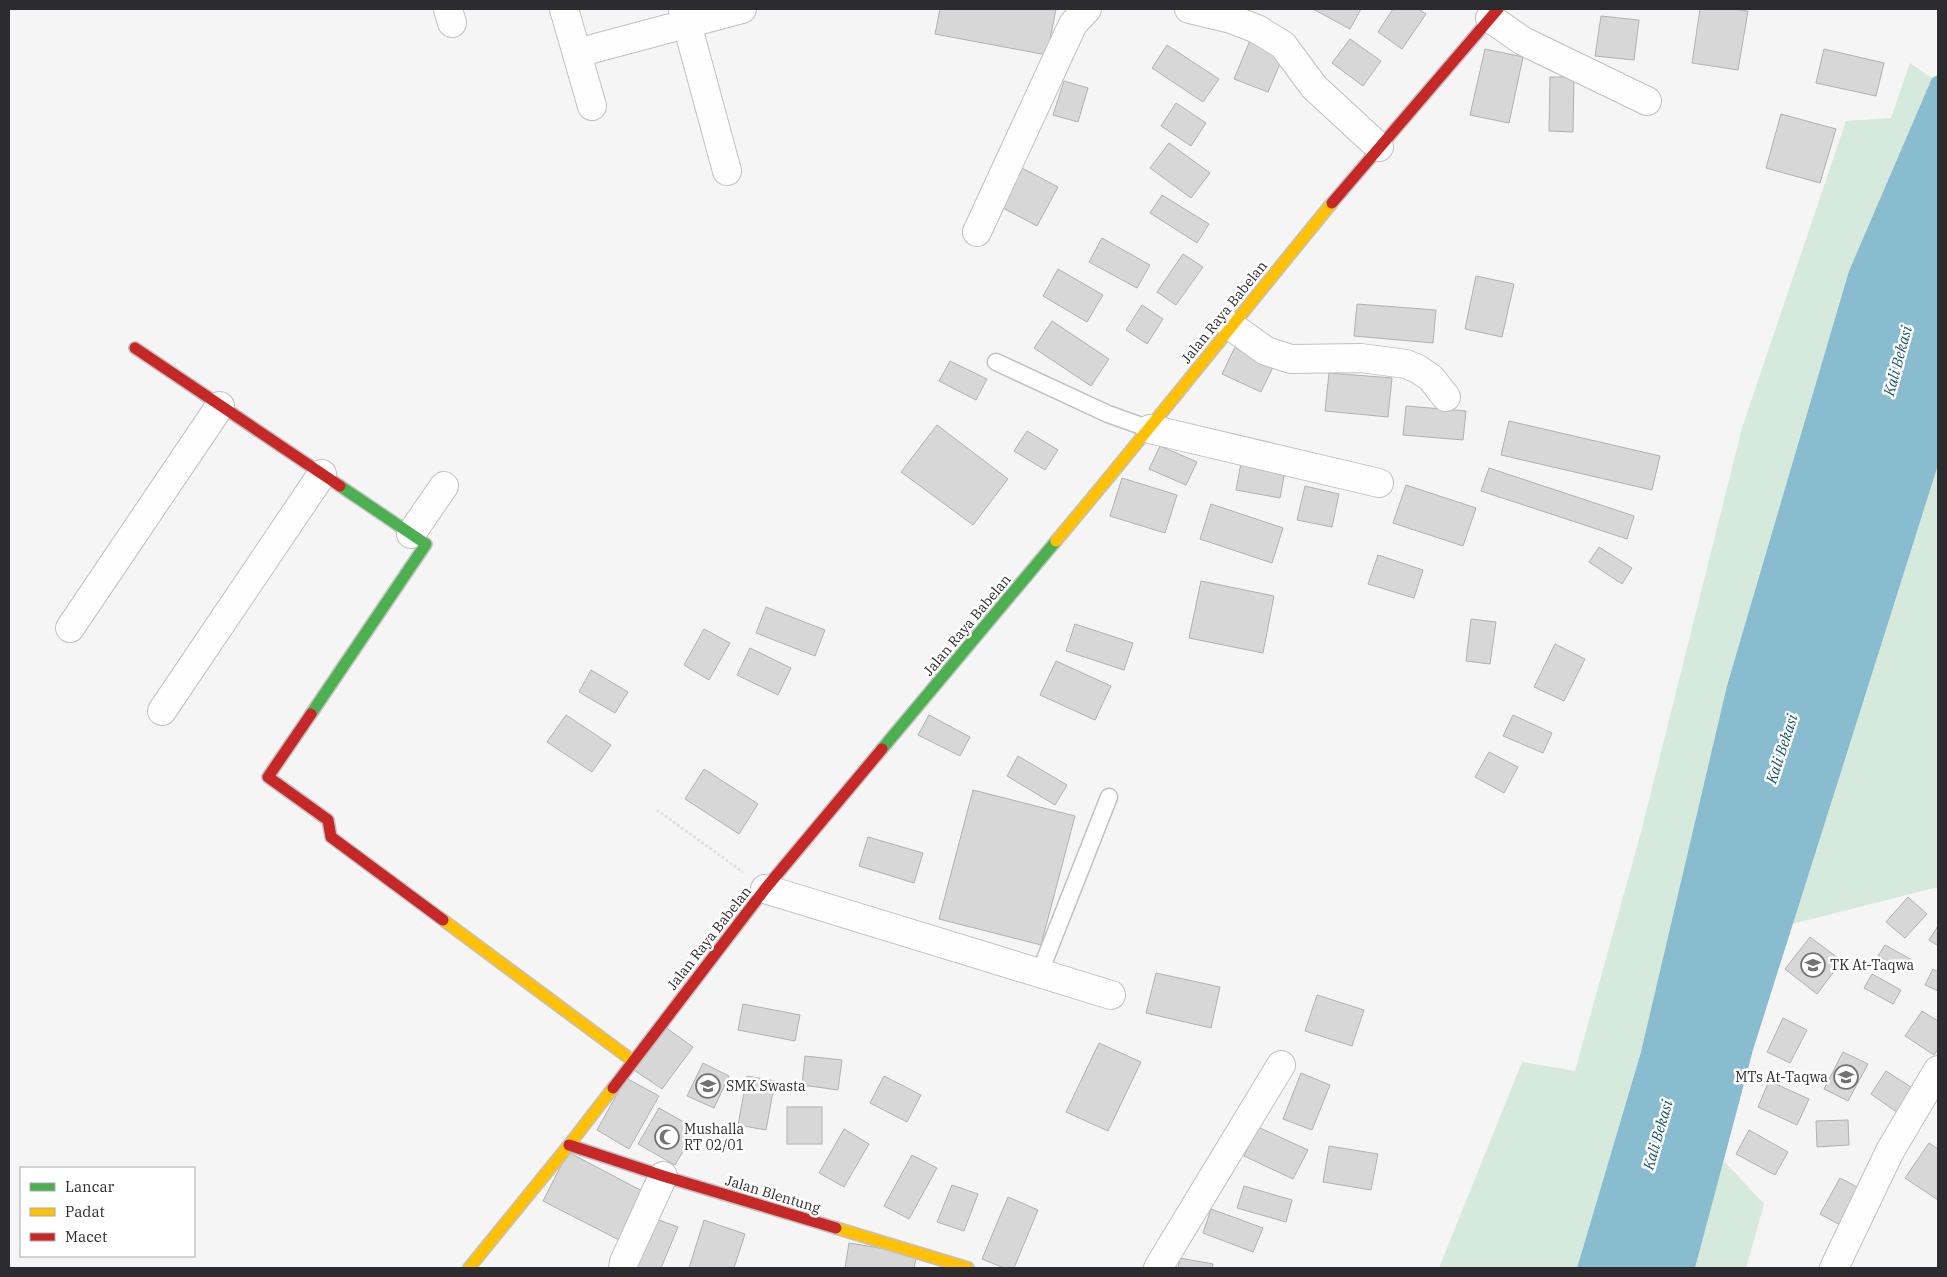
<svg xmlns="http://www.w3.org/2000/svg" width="1947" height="1277" viewBox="0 0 1947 1277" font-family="'IBM Plex Serif',serif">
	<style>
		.green { fill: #d5e9dd }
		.water { fill: #8abcd0 }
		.building { fill: #d7d7d7; stroke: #b1b1b1 }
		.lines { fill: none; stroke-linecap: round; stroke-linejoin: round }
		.lane-casing { stroke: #c1c1c2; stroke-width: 19 }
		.street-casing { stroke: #c1c1c2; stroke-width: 30 }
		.fast-casing { stroke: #c1c1c2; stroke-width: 14 }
		.slow-casing { stroke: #c1c1c2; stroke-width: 14 }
		.jam-casing { stroke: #c1c1c2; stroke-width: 14 }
		.path { stroke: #dededf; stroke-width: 3; stroke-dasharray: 2.5 2.5; stroke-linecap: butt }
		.lane { stroke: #fefefe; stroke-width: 16 }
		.street { stroke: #fefefe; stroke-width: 28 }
		.fast { stroke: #4caf50; stroke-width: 11 }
		.slow { stroke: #ffc107; stroke-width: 11 }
		.jam { stroke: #c62828; stroke-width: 11 }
		.labels { text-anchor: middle; stroke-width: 5; stroke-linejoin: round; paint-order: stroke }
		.street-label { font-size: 14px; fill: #2c2b2d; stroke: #fff }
		.poi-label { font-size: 14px; fill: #2c2b2d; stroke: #fff; text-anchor: start }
		.water-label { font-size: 15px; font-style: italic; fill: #165165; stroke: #fff }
	</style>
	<rect width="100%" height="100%" fill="#f5f5f6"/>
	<!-- green -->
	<g class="green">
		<polygon points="1910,63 1932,78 1849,271 1641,1052 1577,1268 1439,1268 1522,1062 1575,1071 1641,832 1742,428 1846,121 1891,118"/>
		<polygon points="1938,465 1938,887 1792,924"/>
		<polygon points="1723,1160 1764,1204 1746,1268 1695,1268"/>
	</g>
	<!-- water -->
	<polygon class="water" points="1938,75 1938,465 1753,1050 1695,1268 1577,1268 1641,1052 1727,686 1849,271 1932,78"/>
	<!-- building -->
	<g class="building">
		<polygon points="940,9 1056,9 1047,55 935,34"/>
		<polygon points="1313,9 1361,9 1350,29"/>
		<polygon points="1393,9 1418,9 1426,14 1402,49 1378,32"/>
		<polygon points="1700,9 1732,9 1748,11 1738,70 1692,63"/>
		<polygon points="1601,16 1639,20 1634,60 1595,56"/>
		<polygon points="1251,38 1285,52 1268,92 1234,79"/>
		<polygon points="1350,39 1381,61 1363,86 1332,63"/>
		<polygon points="1167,45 1219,79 1203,102 1152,68"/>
		<polygon points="1485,49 1523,57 1509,123 1470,115"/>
		<polygon points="1824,49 1884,63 1876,96 1816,83"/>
		<polygon points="1550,77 1574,77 1573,132 1549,131"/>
		<polygon points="1064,81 1088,88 1078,122 1053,115"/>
		<polygon points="1176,103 1206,123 1191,146 1161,126"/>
		<polygon points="1781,114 1836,129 1820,183 1766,168"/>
		<polygon points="1169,143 1210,173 1191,198 1150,168"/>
		<polygon points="1022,168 1058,187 1037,226 1001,207"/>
		<polygon points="1162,195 1209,224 1197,243 1150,213"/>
		<polygon points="1102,238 1150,265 1137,288 1089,262"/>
		<polygon points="1183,254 1203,267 1176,305 1157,292"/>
		<polygon points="1058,269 1103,295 1087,322 1043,296"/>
		<polygon points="1476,276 1514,284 1502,337 1465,329"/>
		<polygon points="1357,304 1436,310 1433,343 1354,336"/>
		<polygon points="1142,305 1163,319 1147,344 1126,330"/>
		<polygon points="1052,321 1109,359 1091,386 1034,348"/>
		<polygon points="1235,347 1274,365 1261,392 1222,374"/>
		<polygon points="950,361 987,379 976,400 939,381"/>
		<polygon points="1329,373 1392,378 1388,417 1325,411"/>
		<polygon points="1406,406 1466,411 1463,440 1403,435"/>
		<polygon points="1509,421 1660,456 1652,490 1501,455"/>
		<polygon points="937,425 1008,479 973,525 901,472"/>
		<polygon points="1027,431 1058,450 1045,470 1014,451"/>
		<polygon points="1160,446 1197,462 1186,485 1149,469"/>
		<polygon points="1241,463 1285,471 1280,498 1236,490"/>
		<polygon points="1489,468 1634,516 1627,539 1481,491"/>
		<polygon points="1122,478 1177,495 1165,533 1110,516"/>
		<polygon points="1406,485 1476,508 1463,546 1393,523"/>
		<polygon points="1305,486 1339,494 1332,527 1297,520"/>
		<polygon points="1211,504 1283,528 1272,563 1200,539"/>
		<polygon points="1599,547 1632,568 1622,584 1589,562"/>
		<polygon points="1378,555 1423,570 1414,598 1368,584"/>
		<polygon points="1201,581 1274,596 1263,653 1189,638"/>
		<polygon points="766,607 825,630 815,656 756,633"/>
		<polygon points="1471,619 1496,622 1490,664 1466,661"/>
		<polygon points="1075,624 1133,643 1124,670 1066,651"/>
		<polygon points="704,629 730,643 709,680 684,665"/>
		<polygon points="1555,644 1585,659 1564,701 1534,687"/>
		<polygon points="750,648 791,668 778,695 737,675"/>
		<polygon points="1056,661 1111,686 1095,720 1040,695"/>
		<polygon points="591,670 628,692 615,713 579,692"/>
		<polygon points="566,715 611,745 592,772 547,742"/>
		<polygon points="929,715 970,737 960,756 918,735"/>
		<polygon points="1513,715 1552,733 1543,753 1503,736"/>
		<polygon points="1489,752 1518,767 1504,793 1475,777"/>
		<polygon points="1018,756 1067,785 1055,805 1007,776"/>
		<polygon points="704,769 758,804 739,834 685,799"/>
		<polygon points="973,790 1075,816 1041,945 939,919"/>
		<polygon points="868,837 923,853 914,883 859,866"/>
		<polygon points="1908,897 1927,914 1905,938 1886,922"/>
		<polygon points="1938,926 1938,946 1929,940"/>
		<polygon points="1810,937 1842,961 1817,994 1785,969"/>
		<polygon points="1885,945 1912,960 1906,971 1878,956"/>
		<polygon points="1933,969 1938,972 1938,991 1925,985"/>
		<polygon points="1156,973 1220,987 1211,1028 1146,1013"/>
		<polygon points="1872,974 1901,990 1893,1004 1864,988"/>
		<polygon points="1317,995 1364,1010 1352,1046 1305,1031"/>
		<polygon points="743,1004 800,1015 795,1041 738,1030"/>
		<polygon points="1922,1011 1938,1021 1938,1049 1934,1055 1905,1036"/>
		<polygon points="1783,1018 1807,1030 1790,1063 1767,1052"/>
		<polygon points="665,1027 693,1047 662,1089 634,1070"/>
		<polygon points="1099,1043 1141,1062 1108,1131 1066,1112"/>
		<polygon points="1843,1052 1868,1064 1848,1101 1824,1089"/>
		<polygon points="805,1056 842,1060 838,1090 802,1085"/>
		<polygon points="703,1063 729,1076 714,1108 687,1096"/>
		<polygon points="1886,1071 1914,1089 1898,1113 1871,1094"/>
		<polygon points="1301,1073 1330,1085 1312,1130 1283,1119"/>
		<polygon points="747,1076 775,1081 766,1130 738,1125"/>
		<polygon points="884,1076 921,1095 907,1122 870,1103"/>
		<polygon points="626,1078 659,1096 629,1149 597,1130"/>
		<polygon points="1769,1081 1809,1099 1797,1125 1758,1107"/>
		<rect x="787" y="1107" width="35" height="37"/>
		<polygon points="659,1108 696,1129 675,1165 638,1144"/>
		<polygon points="1848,1120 1849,1145 1817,1147 1816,1121"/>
		<polygon points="1258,1127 1308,1150 1293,1179 1244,1156"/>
		<polygon points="844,1129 869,1144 844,1187 819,1173"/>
		<polygon points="1749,1130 1788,1152 1775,1175 1736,1154"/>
		<polygon points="1929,1143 1938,1149 1938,1200 1905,1178"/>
		<polygon points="1329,1146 1378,1154 1371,1190 1323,1182"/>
		<polygon points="568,1152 646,1193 621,1241 543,1201"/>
		<polygon points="912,1155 937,1168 909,1219 884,1206"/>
		<polygon points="1840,1178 1861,1189 1842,1226 1820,1214"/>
		<polygon points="952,1185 978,1194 964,1231 937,1222"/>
		<polygon points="1244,1186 1292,1200 1286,1222 1237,1208"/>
		<polygon points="1008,1197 1038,1210 1014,1268 1004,1268 982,1259"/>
		<polygon points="1211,1209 1263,1228 1253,1252 1203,1233"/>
		<polygon points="648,1216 678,1227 661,1268 627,1268"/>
		<polygon points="704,1220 745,1234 734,1268 689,1268"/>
		<polygon points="849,1243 917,1254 914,1268 845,1268"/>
		<polygon points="1180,1258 1213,1264 1212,1268 1178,1268"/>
	</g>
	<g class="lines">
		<!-- lane casing -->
		<g class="lane-casing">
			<g id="lane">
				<polyline points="996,362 1108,414 1150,429"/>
				<polyline points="1040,972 1109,797"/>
			</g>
		</g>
		<!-- street casing -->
		<g class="street-casing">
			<g id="street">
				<polyline points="448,9 452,23"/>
				<polyline points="564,9 592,106"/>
				<polyline points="683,9 727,171"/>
				<polyline points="1189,9 1231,19 1257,29 1283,45 1314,87 1379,147"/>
				<polyline points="1490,18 1523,41 1647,101"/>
				<polyline points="577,53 742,9"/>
				<polyline points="977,232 1073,24 1087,9"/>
				<polyline points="1231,326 1266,351 1291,359 1361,358 1406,364 1418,369 1431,378 1446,397"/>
				<polyline points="1150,429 1379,483"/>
				<polyline points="411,534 444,486"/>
				<polyline points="70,628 220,406"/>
				<polyline points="162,711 322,474"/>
				<polyline points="765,889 1111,995"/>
				<polyline points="623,1268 624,1262 663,1176"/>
				<polyline points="1158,1268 1281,1065"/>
				<polyline points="1834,1268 1890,1151 1938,1070"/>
			</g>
		</g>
		<!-- fast casing -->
		<g class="fast-casing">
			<g id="fast">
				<polyline points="311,714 426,544 340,486"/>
				<polyline points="882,749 1056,541"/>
			</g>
		</g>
		<!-- slow casing -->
		<g class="slow-casing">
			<g id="slow">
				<path d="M 1056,541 C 1150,429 1240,315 1332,203"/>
				<polyline points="443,920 633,1061"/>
				<polyline points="836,1228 968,1268"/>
				<polyline points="469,1268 569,1145 613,1088"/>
			</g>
		</g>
		<!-- jam casing -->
		<g class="jam-casing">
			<g id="jam">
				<polyline points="1332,203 1498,9"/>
				<polyline points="135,348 340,486"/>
				<polyline points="311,714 268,777 328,820 331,837 443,920"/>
				<polyline points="613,1088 765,889 882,749"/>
				<polyline points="569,1145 663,1176 836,1228"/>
			</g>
		</g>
		<!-- path -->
		<polyline class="path" points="657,810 743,872"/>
		<!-- lane -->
		<use href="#lane" class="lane"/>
		<!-- street -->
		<use href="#street" class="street"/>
		<!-- fast -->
		<use href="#fast" class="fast"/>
		<!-- slow -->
		<use href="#slow" class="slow"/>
		<!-- jam -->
		<use href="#jam" class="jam"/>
	</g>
	<!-- icons -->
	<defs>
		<g id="school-ring" transform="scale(1.25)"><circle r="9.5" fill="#fff" stroke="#727273" stroke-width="1.5"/><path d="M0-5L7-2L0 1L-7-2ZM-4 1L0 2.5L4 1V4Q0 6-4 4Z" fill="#727273"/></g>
		<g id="mosque-ring" transform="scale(1.25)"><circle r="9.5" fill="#fff" stroke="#727273" stroke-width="1.5"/><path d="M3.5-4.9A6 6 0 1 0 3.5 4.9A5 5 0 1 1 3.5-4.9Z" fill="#727273"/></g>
	</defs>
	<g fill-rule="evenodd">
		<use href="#school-ring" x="1813" y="965"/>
		<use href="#school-ring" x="1846" y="1077"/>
		<use href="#school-ring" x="708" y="1086"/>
		<use href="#mosque-ring" x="667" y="1137"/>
	</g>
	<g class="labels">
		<!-- street labels -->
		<g class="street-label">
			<text transform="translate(1224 312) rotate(-51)" y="5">Jalan Raya Babelan</text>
			<text transform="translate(967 625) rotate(-50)" y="5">Jalan Raya Babelan</text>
			<text transform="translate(709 938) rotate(-52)" y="5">Jalan Raya Babelan</text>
			<text transform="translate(773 1194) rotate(17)" y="5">Jalan Blentung</text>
		</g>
		<!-- poi labels -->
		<g class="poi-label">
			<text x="1830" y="970">TK At-Taqwa</text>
			<text x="1828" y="1082" text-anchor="end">MTs At-Taqwa</text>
			<text x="726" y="1091">SMK Swasta</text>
			<text x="684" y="1134">Mushalla<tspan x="684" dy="16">RT 02/01</tspan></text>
		</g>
		<!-- water labels -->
		<g class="water-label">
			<text transform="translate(1898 361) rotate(-75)" y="5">Kali Bekasi</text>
			<text transform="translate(1782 749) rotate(-72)" y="5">Kali Bekasi</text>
			<text transform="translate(1658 1135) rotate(-74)" y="5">Kali Bekasi</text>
		</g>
	</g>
	<!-- border -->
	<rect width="1947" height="1277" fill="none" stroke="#2c2b2d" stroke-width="20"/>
	<!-- legend -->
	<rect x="20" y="1167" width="175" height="90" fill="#ffffff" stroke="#abaaab"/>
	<rect x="30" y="1183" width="25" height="8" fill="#4caf50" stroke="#abaaab"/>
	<text x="65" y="1192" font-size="15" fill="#2c2b2d">Lancar</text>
	<rect x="30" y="1208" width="25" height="8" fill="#ffc107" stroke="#abaaab"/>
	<text x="65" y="1217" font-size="15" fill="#2c2b2d">Padat</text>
	<rect x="30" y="1233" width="25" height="8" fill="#c62828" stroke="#abaaab"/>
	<text x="65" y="1242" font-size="15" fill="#2c2b2d">Macet</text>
</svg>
